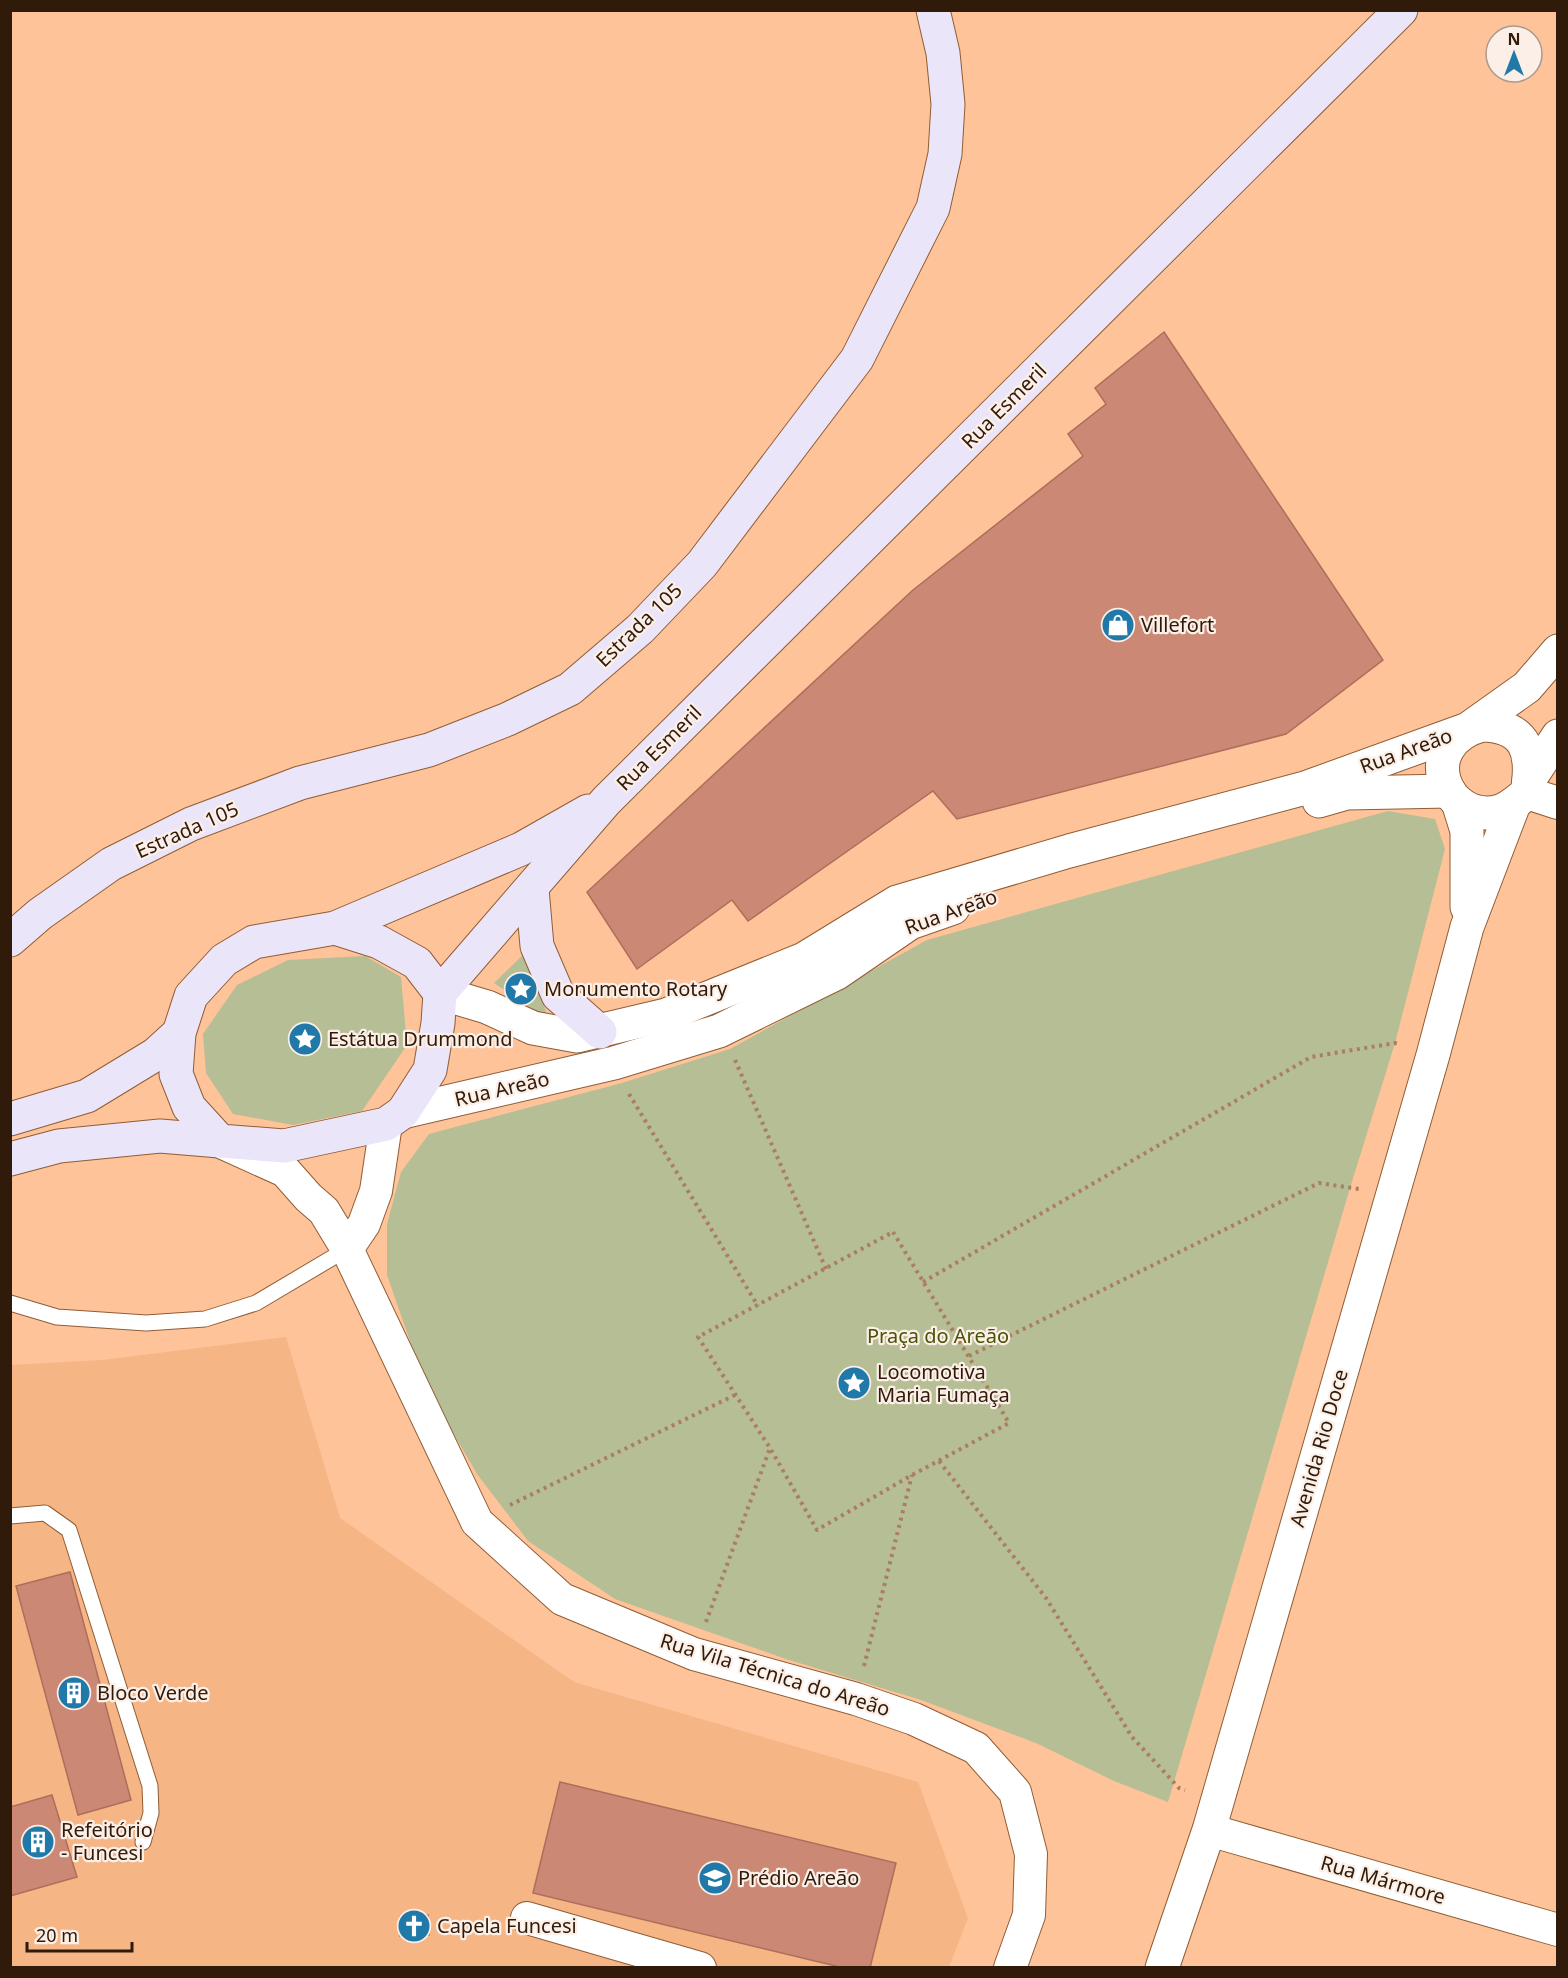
<svg xmlns="http://www.w3.org/2000/svg" width="1568" height="1978" viewBox="0 0 1568 1978" font-family="'Noto Sans',sans-serif">
	<style>
		.built { fill: #f5b585 }
		.green { fill: #b5be94 }
		.building { fill: #cb8875; stroke: #ae6e5b; stroke-width: 1.5 }
		.lines { fill: none; stroke-linecap: round; stroke-linejoin: round }
		.service-casing { stroke: #905d35; stroke-width: 17 }
		.minor-casing { stroke: #905d35; stroke-width: 34 }
		.tertiary-casing { stroke: #905d35; stroke-width: 35 }
		.secondary-casing { stroke: #905d35; stroke-width: 35 }
		.path { stroke: #aa7e5f; stroke-width: 4; stroke-dasharray: 3 4.5; stroke-linecap: butt }
		.service { stroke: #fff; stroke-width: 15 }
		.minor { stroke: #fff; stroke-width: 32 }
		.tertiary { stroke: #fff; stroke-width: 33 }
		.secondary { stroke: #ebe5fa; stroke-width: 33 }
		.labels { text-anchor: middle; stroke-width: 4.5; stroke-linejoin: round; paint-order: stroke }
		.street-label { font-size: 20px; fill: #301a09; stroke: #fcefe7 }
		.poi-label { font-size: 20px; fill: #301a09; stroke: #fcefe7; text-anchor: start }
		.park-label { font-size: 20px; fill: #495307; stroke: #fcefe7 }
	</style>
	<rect width="100%" height="100%" fill="#fec399"/>
	<!-- built -->
	<polygon class="built" points="286,1337 340,1518 574,1682 918,1782 968,1918 949,1967 11,1968 11,1365 103,1360"/>
	<!-- green -->
	<g class="green">
		<polygon points="1388,811 1435,819 1445,849 1395,1043 1350,1188 1168,1802 1114,1781 1036,1743 921,1700 786,1659 615,1599 528,1541 477,1474 425,1384 387,1275 387,1224 401,1172 429,1134 622,1083 730,1049 927,940"/>
		<polygon points="526,952 542,996 548,1020 494,983"/>
		<polygon points="365,956 401,977 407,1045 362,1111 293,1125 233,1114 206,1073 203,1034 237,985 288,960"/>
	</g>
	<!-- building -->
	<g class="building">
		<polygon points="1164,332 1383,660 1286,734 957,819 933,791 748,921 732,900 637,969 587,892 913,590 1083,456 1068,434 1106,404 1095,388"/>
		<polygon points="70,1572 131,1800 78,1815 16,1586"/>
		<polygon points="560,1782 896,1863 870,1968 844,1968 533,1893"/>
		<polygon points="52,1795 77,1877 10,1896 10,1807"/>
		<polygon points="428,1915 429,1935 400,1936 400,1917"/>
	</g>
	<g class="lines">
		<!-- service casing -->
		<g class="service-casing">
			<g id="service">
				<polyline points="10,1303 57,1317 146,1323 205,1319 256,1303 347,1249"/>
				<polyline points="10,1516 45,1513 69,1530 150,1786 151,1813 143,1842"/>
			</g>
		</g>
		<!-- minor casing -->
		<g class="minor-casing">
			<g id="minor">
				<polyline points="1527,793 1558,803"/>
				<polyline points="223,1143 285,1171 308,1197 324,1211 347,1249 477,1522 562,1599 694,1654 856,1699 914,1719 976,1748 1015,1792 1031,1854 1029,1915 1010,1968"/>
				<polyline points="347,1249 364,1224 376,1191 386,1124"/>
				<polyline points="1209,1830 1558,1930"/>
				<polyline points="527,1918 700,1968"/>
			</g>
		</g>
		<!-- tertiary casing -->
		<g class="tertiary-casing">
			<g id="tertiary">
				<path d="M 1482,725 C 1527,726 1534,753 1527,793 C 1519,799 1510,808 1500,811 C 1446,826 1412,745 1482,725 Z"/>
				<polyline points="1529,780 1558,736"/>
				<polyline points="1319,801 1347,793 1449,791"/>
				<polyline points="1458,802 1467,831 1467,907"/>
				<polyline points="440,993 487,1007 533,1028 577,1036 666,1015 804,959 897,902 1069,851 1305,788 1468,729 1527,687 1558,651"/>
				<polyline points="403,1112 614,1063 719,1031 837,973 910,923 953,908"/>
				<polyline points="1162,1968 1209,1830 1433,1055 1467,927 1514,804"/>
			</g>
		</g>
		<!-- secondary casing -->
		<g class="secondary-casing">
			<g id="secondary">
				<polyline points="532,889 537,946 558,995 600,1032"/>
				<polyline points="335,928 379,942 417,963 440,993 438,1023 430,1070 403,1112 386,1124 284,1146 220,1141 189,1107 176,1074 179,1033 191,996 224,960 254,942 335,928 521,849 588,811"/>
				<polyline points="10,940 40,914 111,864 191,824 300,783 429,750 508,719 570,689 640,629 702,564 857,359 933,208 945,154 948,104 943,53 933,10"/>
				<polyline points="440,993 606,801 1401,10"/>
				<polyline points="10,1119 87,1096 156,1054 179,1033"/>
				<polyline points="10,1159 59,1146 160,1136 220,1141"/>
			</g>
		</g>
		<!-- path -->
		<g class="path">
			<polyline points="735,1060 826,1269"/>
			<polyline points="629,1094 758,1306"/>
			<polygon points="893,1232 1009,1423 912,1475 817,1530 770,1448 698,1337"/>
			<polyline points="923,1282 1311,1057 1395,1043 1401,1045"/>
			<polyline points="969,1356 1319,1183 1359,1189"/>
			<polyline points="939,1461 1046,1598 1132,1737 1179,1788 1185,1790"/>
			<polyline points="510,1505 735,1395"/>
			<polyline points="706,1622 770,1448"/>
			<polyline points="864,1666 912,1475"/>
		</g>
		<!-- service -->
		<use href="#service" class="service"/>
		<!-- minor -->
		<use href="#minor" class="minor"/>
		<!-- tertiary -->
		<use href="#tertiary" class="tertiary"/>
		<!-- secondary -->
		<use href="#secondary" class="secondary"/>
	</g>
	<!-- icons -->
	<defs>
		<g id="shop-disc" transform="scale(1.725)"><circle r="9.5" fill="#2079a8" stroke="#fcefe7"/><path d="M-5-2.5h2.3a2.7 3.5 0 0 1 5.4 0H5L5.5 6h-11ZM-1.5-2.5h3a1.5 2.3 0 0 0-3 0Z" fill="#fff"/></g>
		<g id="sight-disc" transform="scale(1.725)"><circle r="9.5" fill="#2079a8" stroke="#fcefe7"/><path d="M0-6L1.8-2.2L6-1.7L2.9 1.2L3.7 5.4L0 3.3L-3.7 5.4L-2.9 1.2L-6-1.7L-1.8-2.2Z" fill="#fff"/></g>
		<g id="building-disc" transform="scale(1.725)"><circle r="9.5" fill="#2079a8" stroke="#fcefe7"/><path d="M-4-6H4V6H1V3H-1V6H-4ZM-2.5-4.3h1.7v1.8h-1.7ZM.8-4.3h1.7v1.8H.8ZM-2.5-1h1.7V.8h-1.7ZM.8-1h1.7V.8H.8Z" fill="#fff"/></g>
		<g id="university-disc" transform="scale(1.725)"><circle r="9.5" fill="#2079a8" stroke="#fcefe7"/><path d="M0-5L7-2L0 1L-7-2ZM-4 1L0 2.5L4 1V4Q0 6-4 4Z" fill="#fff"/></g>
		<g id="church-disc" transform="scale(1.725)"><circle r="9.5" fill="#2079a8" stroke="#fcefe7"/><path d="M-1.2-6h2.4v3.5h3.3v2.4h-3.3V6h-2.4V-.1h-3.3v-2.4h3.3Z" fill="#fff"/></g>
	</defs>
	<g fill-rule="evenodd">
		<use href="#shop-disc" x="1118" y="625"/>
		<use href="#sight-disc" x="521" y="989"/>
		<use href="#sight-disc" x="305" y="1039"/>
		<use href="#sight-disc" x="854" y="1383"/>
		<use href="#building-disc" x="74" y="1693"/>
		<use href="#building-disc" x="38" y="1842"/>
		<use href="#university-disc" x="715" y="1878"/>
		<use href="#church-disc" x="414" y="1926"/>
	</g>
	<g class="labels">
		<!-- street labels -->
		<g class="street-label">
			<text transform="translate(1004 406) rotate(-45)" y="7">Rua Esmeril</text>
			<text transform="translate(639 625) rotate(-44)" y="7">Estrada 105</text>
			<text transform="translate(659 748) rotate(-45)" y="7">Rua Esmeril</text>
			<text transform="translate(1406 751) rotate(-20)" y="7">Rua Areão</text>
			<text transform="translate(187 830) rotate(-24)" y="7">Estrada 105</text>
			<text transform="translate(951 912) rotate(-20)" y="7">Rua Areão</text>
			<text transform="translate(502 1089) rotate(-13)" y="7">Rua Areão</text>
			<text transform="translate(1319 1448) rotate(-74)" y="7">Avenida Rio Doce</text>
			<text transform="translate(775 1675) rotate(17)" y="7">Rua Vila Técnica do Areão</text>
			<text transform="translate(1383 1880) rotate(16)" y="7">Rua Mármore</text>
		</g>
		<!-- poi labels -->
		<g class="poi-label">
			<text x="1141" y="632">Villefort</text>
			<text x="544" y="996">Monumento Rotary</text>
			<text x="328" y="1046">Estátua Drummond</text>
			<text x="877" y="1379">Locomotiva<tspan x="877" dy="23">Maria Fumaça</tspan></text>
			<text x="97" y="1700">Bloco Verde</text>
			<text x="61" y="1837">Refeitório<tspan x="61" dy="23">- Funcesi</tspan></text>
			<text x="738" y="1885">Prédio Areão</text>
			<text x="437" y="1933">Capela Funcesi</text>
		</g>
		<!-- park labels -->
		<g class="park-label">
			<text x="938" y="1343">Praça do Areão</text>
		</g>
	</g>
	<!-- border -->
	<rect width="1568" height="1978" fill="none" stroke="#301a09" stroke-width="24"/>
	<!-- north arrow -->
	<g transform="translate(1514 54)"><circle r="28" fill="#fcefe7" stroke="#aa9a8e" stroke-width="1.5"/>
	<path d="M0-4.5L10 22L0 15L-10 22Z" fill="#2079a8"/>
	<text y="-9" font-size="16" font-weight="bold" text-anchor="middle" fill="#301a09">N</text>
	</g>
	<!-- scale -->
	<path d="M27 1942v9h105v-9" fill="none" stroke="#301a09" stroke-width="3"/>
	<text x="36" y="1942" font-size="18" fill="#301a09" stroke="#fcefe7" stroke-width="4.5" paint-order="stroke">20 m</text>
</svg>
